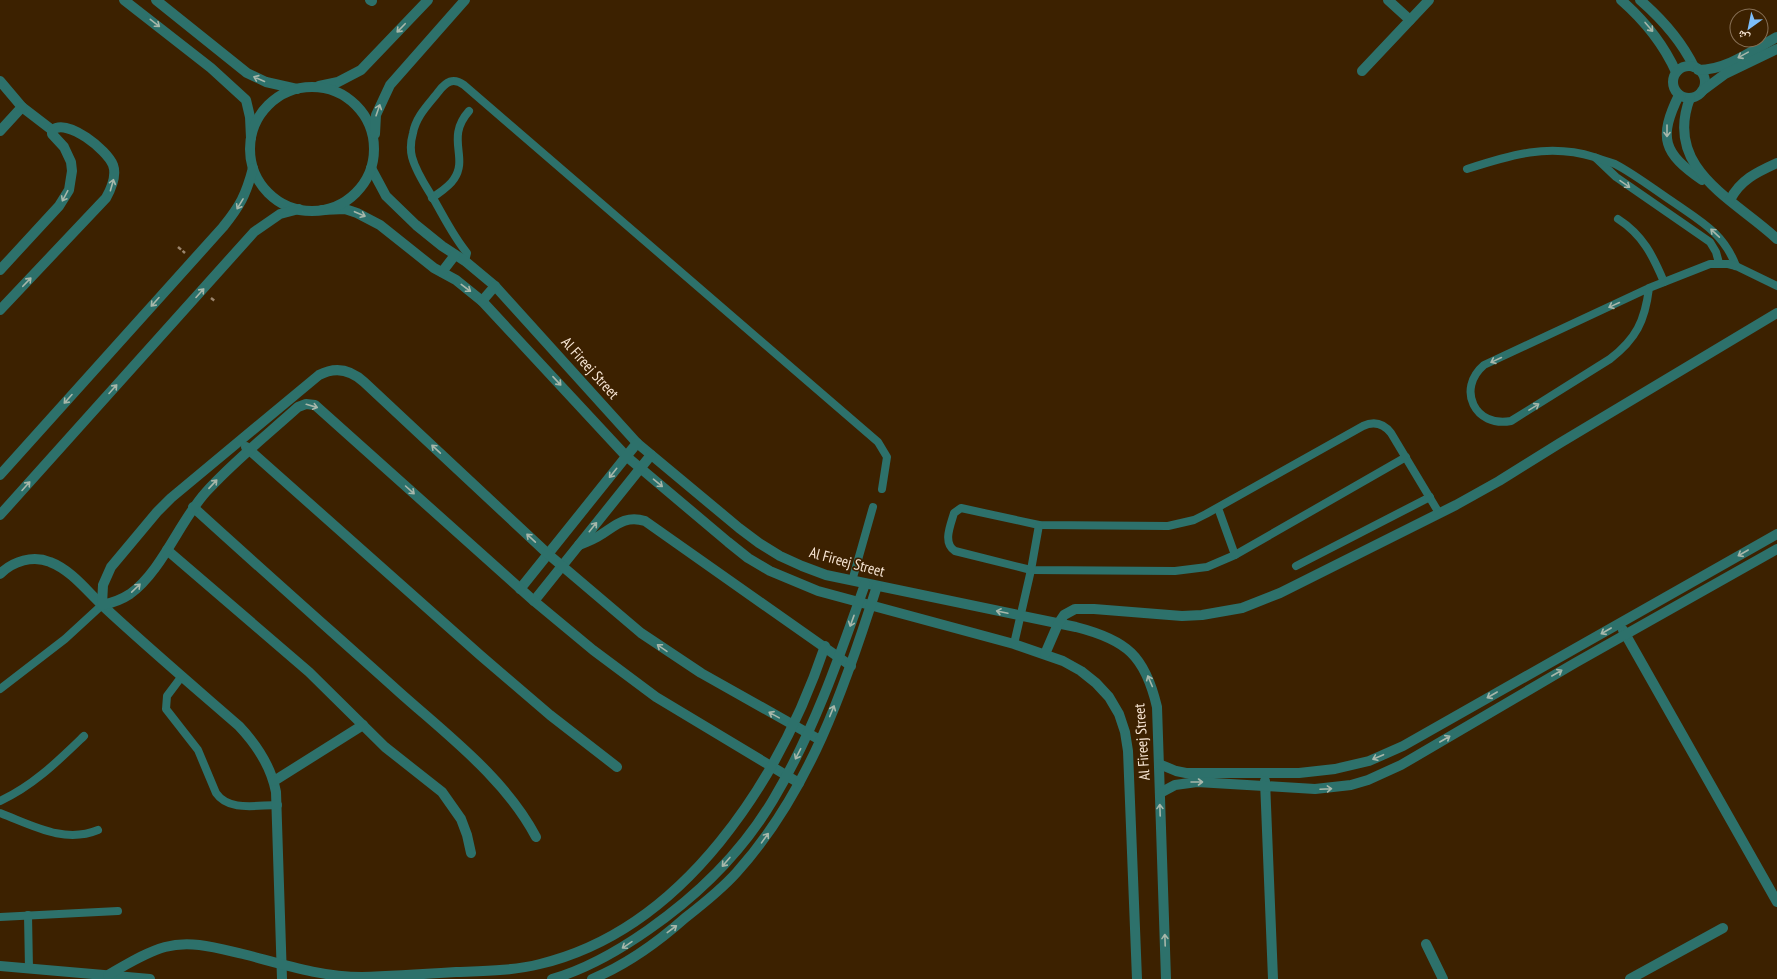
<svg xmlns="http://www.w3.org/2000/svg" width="1777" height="979" viewBox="0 0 1777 979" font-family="'PT Sans Narrow','Noto Naskh Arabic',sans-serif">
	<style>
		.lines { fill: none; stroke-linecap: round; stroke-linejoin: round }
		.path { stroke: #9b846b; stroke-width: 2.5; stroke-dasharray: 4 2; stroke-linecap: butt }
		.service { stroke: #2d716b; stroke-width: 8 }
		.minor { stroke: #2d716b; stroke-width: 10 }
		.tertiary { stroke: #2d716b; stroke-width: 10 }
		.oneway { stroke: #a7b7aa }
		.labels { text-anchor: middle; stroke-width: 3.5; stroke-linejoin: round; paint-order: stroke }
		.street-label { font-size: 15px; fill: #f8e6d4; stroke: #3c2100 }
	</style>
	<rect width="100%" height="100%" fill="#3c2100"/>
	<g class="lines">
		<!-- path -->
		<g class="path">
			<polyline points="178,247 185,253"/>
			<polyline points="211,298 215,301"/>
		</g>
		<!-- service -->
		<g class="service">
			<polyline points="1596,158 1616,177 1710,242 1716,252 1719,263"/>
			<path d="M 1467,169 C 1510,155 1549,143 1594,157 C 1601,160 1608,161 1615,164 C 1636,175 1656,191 1676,204 C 1702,222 1724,234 1736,266"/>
			<path d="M 432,198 C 440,192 449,187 454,179 C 469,157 445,138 469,111"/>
			<path d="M 1618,219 C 1643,235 1653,256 1664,282"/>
			<path d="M 465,261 L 467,253 C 453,236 444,217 433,198 C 425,185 416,172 412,157 C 410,149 411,140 413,133 C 416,116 429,104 439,91 C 446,82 453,77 464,85 L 878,442 L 887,457 L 882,489"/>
			<path d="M 1649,288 C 1645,321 1636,339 1610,359 L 1511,421 C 1475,428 1456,389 1484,365 L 1649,288 L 1710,264 L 1728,264 L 1736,266 L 1777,286"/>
			<path d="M 1406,457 L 1235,555 L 1207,567 L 1175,571 L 1031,570 L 955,551 C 942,543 951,524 954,513 L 961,508 L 1039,525 L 1168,526 L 1194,520 L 1206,514 L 1363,426 C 1374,421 1383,423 1391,433 L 1439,513"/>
			<polyline points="1218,508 1235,555"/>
			<polyline points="1296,566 1430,497"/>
			<polyline points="852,581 873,507"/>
			<polyline points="1014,644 1031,570 1039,525"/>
			<path d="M 182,676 L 167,696 L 166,709 L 198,750 L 216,793 C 229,812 257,805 278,805"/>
			<polyline points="0,689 65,639 102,605"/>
			<path d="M 0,801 C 33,786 58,761 84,736"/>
			<path d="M 0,813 C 32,825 64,844 98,830"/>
			<polyline points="28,915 29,969"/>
			<polyline points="0,917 118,911"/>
		</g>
		<!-- minor -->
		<g class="minor">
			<polyline points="124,0 211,68 246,100 250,117 251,138"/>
			<polyline points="156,0 247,73 266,82 297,89"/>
			<polyline points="370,0 372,1"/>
			<polyline points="1388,0 1410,20"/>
			<path d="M 1621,0 C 1645,21 1663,43 1676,72"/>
			<path d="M 1640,0 C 1663,20 1681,40 1694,67"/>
			<circle cx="1689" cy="82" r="16"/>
			<path d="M 1698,70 C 1727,70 1753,50 1777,37"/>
			<polyline points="1362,71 1429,0"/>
			<polyline points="0,81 22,107 52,130"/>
			<polyline points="1702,91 1725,74 1777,49"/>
			<path d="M 1679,95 C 1658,138 1663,153 1702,180"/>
			<path d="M 1690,98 C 1663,169 1734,199 1777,239"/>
			<polyline points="0,131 22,107"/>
			<path d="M 371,168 L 386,196 L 416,225 L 442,246 L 465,261 L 495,286 L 637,443 L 739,528 L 759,543 L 780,556 L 802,566 L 826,575 L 1076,627 C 1127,640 1145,656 1157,707 L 1166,979"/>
			<path d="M 1730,200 C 1740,180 1757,172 1777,163"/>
			<polyline points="322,210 345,209 357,213 380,225 434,268 456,280 482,301 626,456 728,542 748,558 770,571 818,591 1014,644 1063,661 1081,671 1096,683 1109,697 1119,714 1125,732 1128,751 1137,979"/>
			<path d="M 0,270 L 59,206 L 69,190 L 72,171 L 71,162 L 64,147 L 52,134 L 52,130 C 68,118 107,150 113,165 C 117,176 111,189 106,198 L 0,310"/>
			<polyline points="442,272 455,255"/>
			<polyline points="482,301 495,286"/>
			<polyline points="246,447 480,655 550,715 617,767"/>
			<path d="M 193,507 C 261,569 330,630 398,691 C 447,735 505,778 536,837"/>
			<path d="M 579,545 C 587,542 595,539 602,534 C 616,525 626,515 645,521 L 851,666"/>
			<polyline points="167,550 309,672 385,747 442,792 461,819 467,835 471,853"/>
			<path d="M 0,574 C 13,561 33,555 50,562 C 71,570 86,590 102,605 C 146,646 193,686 239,726 C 257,745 271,766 276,792 L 282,979"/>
			<polyline points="520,589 637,443"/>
			<polyline points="534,601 651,455"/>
			<polyline points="1623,630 1777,902"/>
			<polyline points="1045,654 1058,624 1064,615 1075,609 1094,609 1182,616 1202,615 1242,608 1280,593 1456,505 1499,481 1560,443 1777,313"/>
			<polyline points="1159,764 1176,771 1186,773 1299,773 1335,769 1369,761 1403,746 1777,534"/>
			<polyline points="274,781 363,725"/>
			<polyline points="1265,781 1273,979"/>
			<path d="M 799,783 L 656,697 L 593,650 L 534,601 L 315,405 L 306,404 L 298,407 C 267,435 234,461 206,492 C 179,522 162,571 130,594 C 121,600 112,603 102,605 L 103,585 L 111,567 L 157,512 L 171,498 L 319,375 C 336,366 351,370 364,382 L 548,554 L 641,633 L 701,673 L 820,740"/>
			<polyline points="1160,793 1175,785 1197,782 1315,789 1351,785 1368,780 1401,765 1575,663 1777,549"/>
			<polyline points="1426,944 1443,979"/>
			<polyline points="0,966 150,979"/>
			<path d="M 108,975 C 126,965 144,953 165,947 C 191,940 217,948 243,954 C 282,964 321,977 362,977 C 393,976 425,974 456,972 C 484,971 512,971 540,964 C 685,929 780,779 825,646"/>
			<path d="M 552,979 C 587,969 618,951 648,930 C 697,896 742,852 773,800 C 813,733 839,658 865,584"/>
			<path d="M 592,979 C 626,965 658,942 685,918 C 703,904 722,889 737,872 C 809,792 845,687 877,586"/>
			<polyline points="1630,979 1723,928"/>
		</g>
		<!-- tertiary -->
		<g class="tertiary">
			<polyline points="319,86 338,82 361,70 428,0"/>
			<circle cx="312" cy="149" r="62"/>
			<polyline points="375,134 376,115 390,85 465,0"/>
			<path d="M 0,475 L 223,227 C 240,206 246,195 253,168"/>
			<polyline points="0,515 254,232 280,214 299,209"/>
		</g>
	</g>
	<!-- one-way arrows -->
	<defs><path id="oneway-shaft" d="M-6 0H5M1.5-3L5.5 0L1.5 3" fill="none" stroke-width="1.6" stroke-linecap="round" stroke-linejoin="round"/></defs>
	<g class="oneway">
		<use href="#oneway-shaft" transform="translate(155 23) rotate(38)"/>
		<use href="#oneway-shaft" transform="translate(1649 27) rotate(49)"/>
		<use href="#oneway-shaft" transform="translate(401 28) rotate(134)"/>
		<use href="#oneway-shaft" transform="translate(1743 55) rotate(151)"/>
		<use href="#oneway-shaft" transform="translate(259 79) rotate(-156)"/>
		<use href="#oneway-shaft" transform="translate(378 110) rotate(-71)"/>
		<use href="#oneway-shaft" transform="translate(1667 131) rotate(90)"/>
		<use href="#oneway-shaft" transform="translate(1625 184) rotate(35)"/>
		<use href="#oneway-shaft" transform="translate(112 185) rotate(-74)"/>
		<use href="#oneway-shaft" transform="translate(65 196) rotate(118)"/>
		<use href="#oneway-shaft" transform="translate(240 204) rotate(121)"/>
		<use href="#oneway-shaft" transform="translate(360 214) rotate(23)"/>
		<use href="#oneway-shaft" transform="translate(1715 233) rotate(-137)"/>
		<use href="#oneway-shaft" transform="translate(27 282) rotate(-46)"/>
		<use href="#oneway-shaft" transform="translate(466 288) rotate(37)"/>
		<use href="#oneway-shaft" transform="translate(200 293) rotate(-48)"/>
		<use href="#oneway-shaft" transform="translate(155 302) rotate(132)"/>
		<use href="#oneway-shaft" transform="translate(1614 305) rotate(155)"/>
		<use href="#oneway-shaft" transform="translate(1496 360) rotate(155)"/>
		<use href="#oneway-shaft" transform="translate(557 381) rotate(47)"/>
		<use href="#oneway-shaft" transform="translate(113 389) rotate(-48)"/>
		<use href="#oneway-shaft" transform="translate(68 399) rotate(132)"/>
		<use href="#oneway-shaft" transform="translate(312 406) rotate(16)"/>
		<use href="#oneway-shaft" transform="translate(1534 407) rotate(-32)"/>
		<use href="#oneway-shaft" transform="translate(436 449) rotate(-137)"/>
		<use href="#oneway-shaft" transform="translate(613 473) rotate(129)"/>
		<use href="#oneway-shaft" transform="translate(658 483) rotate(40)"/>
		<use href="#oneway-shaft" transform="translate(213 484) rotate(-47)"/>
		<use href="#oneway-shaft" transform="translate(26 486) rotate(-48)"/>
		<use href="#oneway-shaft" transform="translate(410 490) rotate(42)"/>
		<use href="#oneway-shaft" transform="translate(593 527) rotate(-51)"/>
		<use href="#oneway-shaft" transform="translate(531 538) rotate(-137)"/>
		<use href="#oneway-shaft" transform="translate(1743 553) rotate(150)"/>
		<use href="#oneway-shaft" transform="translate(136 588) rotate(-44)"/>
		<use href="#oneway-shaft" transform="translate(1002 612) rotate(-168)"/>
		<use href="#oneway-shaft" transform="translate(852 621) rotate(110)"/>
		<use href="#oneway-shaft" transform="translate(1606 631) rotate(150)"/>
		<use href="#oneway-shaft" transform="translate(662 648) rotate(-145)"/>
		<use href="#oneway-shaft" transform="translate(1557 673) rotate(-30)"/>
		<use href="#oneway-shaft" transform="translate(1150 681) rotate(-113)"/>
		<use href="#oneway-shaft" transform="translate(1492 695) rotate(150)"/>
		<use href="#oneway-shaft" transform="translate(832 711) rotate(-68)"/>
		<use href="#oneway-shaft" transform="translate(774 715) rotate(-151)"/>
		<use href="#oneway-shaft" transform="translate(1445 739) rotate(-30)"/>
		<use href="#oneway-shaft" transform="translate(798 754) rotate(117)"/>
		<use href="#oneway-shaft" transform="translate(1378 757) rotate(157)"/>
		<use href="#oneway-shaft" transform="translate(1197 782)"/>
		<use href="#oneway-shaft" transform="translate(1326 789) rotate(-3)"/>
		<use href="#oneway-shaft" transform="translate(1160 810) rotate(-92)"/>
		<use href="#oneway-shaft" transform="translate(765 838) rotate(-54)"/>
		<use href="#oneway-shaft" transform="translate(726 862) rotate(131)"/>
		<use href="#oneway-shaft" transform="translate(672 929) rotate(-37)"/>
		<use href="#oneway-shaft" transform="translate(1165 940) rotate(-92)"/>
		<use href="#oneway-shaft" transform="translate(627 945) rotate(146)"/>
	</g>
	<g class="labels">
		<!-- street labels -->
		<g class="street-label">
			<text transform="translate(590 368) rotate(48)" y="5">Al Fireej Street</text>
			<text transform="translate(847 562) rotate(15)" y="5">Al Fireej Street</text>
			<text transform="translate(1142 742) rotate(-94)" y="5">Al Fireej Street</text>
		</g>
	</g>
	<!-- north arrow -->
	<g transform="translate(1749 28) rotate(213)"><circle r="19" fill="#3c2100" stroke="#877055"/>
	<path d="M0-3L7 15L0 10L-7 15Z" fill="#7dbef9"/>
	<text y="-6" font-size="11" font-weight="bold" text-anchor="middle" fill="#f8e6d4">ش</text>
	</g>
</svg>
